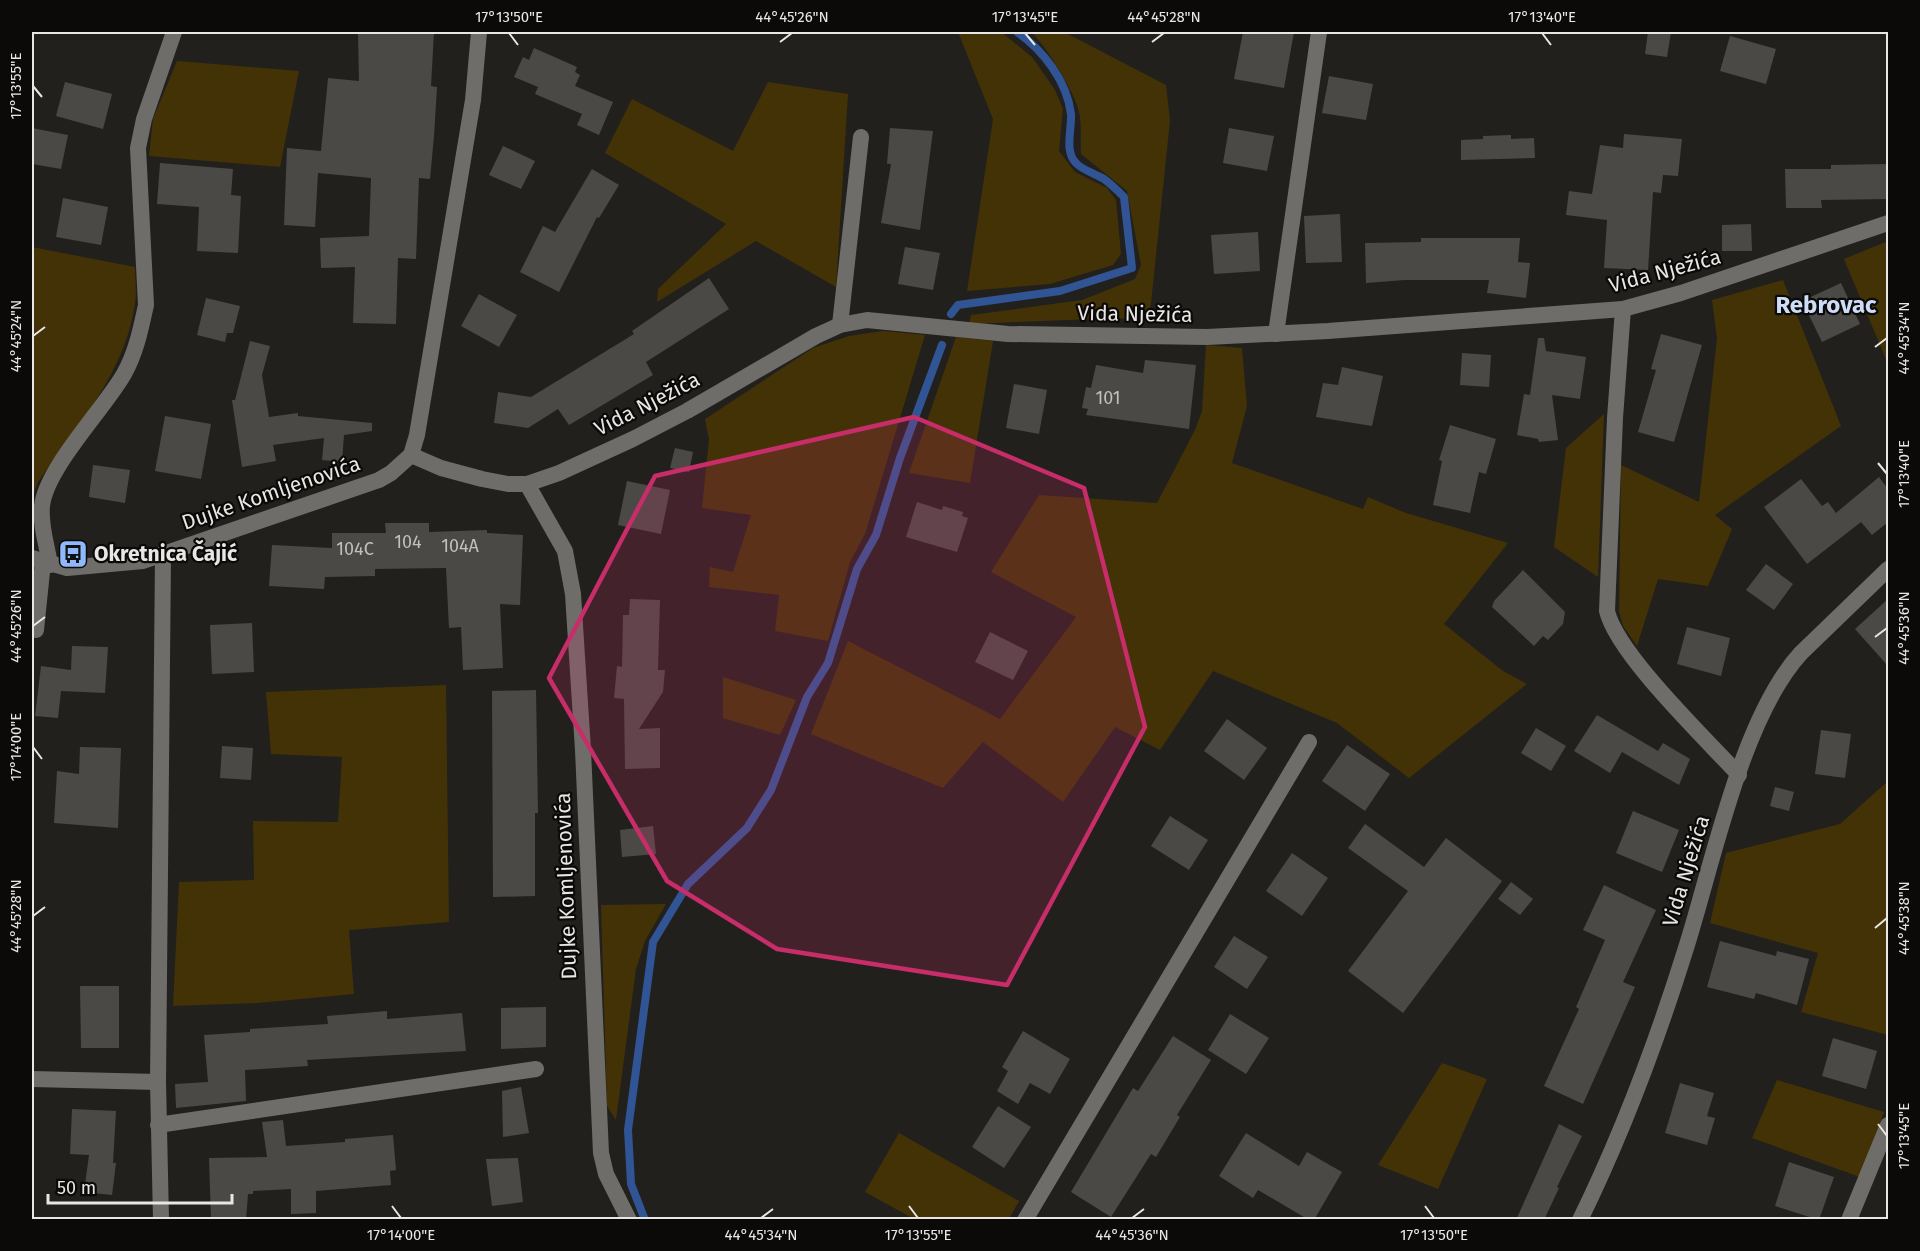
<svg xmlns="http://www.w3.org/2000/svg" width="1920" height="1251" viewBox="0 0 1920 1251" font-family="'Fira Sans',sans-serif">
	<style>
		.green { fill: #423206 }
		.lines { fill: none; stroke-linecap: round; stroke-linejoin: round }
		.stream { stroke: #305494; stroke-width: 8 }
		.building { fill: #4a4945 }
		.minor { stroke: #6f6d69; stroke-width: 16 }
		.tertiary { stroke: #6f6d69; stroke-width: 16 }
		.marked { fill: #c62d69; fill-opacity: 0.2; stroke: #c62d69; stroke-width: 4.5; stroke-linejoin: round }
		.ticks { fill: none; stroke: #e8e7e5; stroke-width: 2 }
		.labels { text-anchor: middle; stroke-width: 4.5; stroke-linejoin: round; paint-order: stroke }
		.number-label { font-size: 18px; fill: #c0c0bd }
		.street-label { font-size: 21px; fill: #e8e7e5; stroke: #0b0a09 }
		.poi-label { font-size: 21px; font-weight: bold; fill: #e8e7e5; stroke: #0b0a09; text-anchor: start }
		.quarter-label { font-size: 24px; font-weight: bold; fill: #cddcf7; stroke: #0b0a09 }
		.neatline { fill: none; stroke: #e8e7e5; stroke-width: 2 }
		.ticks-label { font-size: 15px; text-anchor: middle; fill: #e8e7e5 }
	</style>
	<rect width="100%" height="100%" fill="#22201d"/>
	<!-- green -->
	<g class="green">
		<polygon points="958,32 1001,32 1032,57 1055,90 1063,109 1059,151 1075,172 1107,188 1116,200 1121,254 1113,265 1050,284 967,291 993,119"/>
		<path d="M 1031,32 L 1064,32 L 1166,85 L 1170,121 L 1149,322 L 1118,318 L 969,324 L 971,315 L 1082,300 L 1135,279 L 1141,265 L 1127,191 L 1081,154 C 1080,140 1082,125 1079,112 C 1076,94 1044,43 1031,32 Z"/>
		<polygon points="177,61 299,71 280,167 149,156 153,119"/>
		<polygon points="768,82 848,94 836,287 756,241 657,302 658,289 726,224 605,153 632,99 733,151"/>
		<polygon points="1888,241 1888,364 1844,259"/>
		<path d="M 32,247 L 135,267 C 135,279 137,292 135,304 C 125,373 77,426 38,482 L 32,498 Z"/>
		<polygon points="1783,280 1841,426 1715,515 1732,529 1708,586 1658,579 1637,646 1623,626 1619,611 1621,465 1699,502 1717,338 1712,300"/>
		<polygon points="883,331 925,335 865,534 850,562 828,641 775,631 779,595 709,587 710,567 733,572 751,515 702,508 709,439 705,419 813,348 849,336"/>
		<polygon points="956,337 993,341 970,483 909,473"/>
		<polygon points="1206,345 1242,348 1247,406 1232,463 1363,509 1368,497 1406,513 1508,543 1444,624 1503,671 1527,684 1409,778 1337,723 1213,671 1160,750 1115,727 1063,802 983,742 943,788 811,734 848,641 1000,719 1076,617 991,572 1039,495 1157,503 1195,430 1202,411"/>
		<polygon points="1604,414 1598,577 1554,547 1566,448"/>
		<polygon points="723,677 796,700 780,735 723,718"/>
		<polygon points="446,685 449,922 349,930 354,994 258,1003 173,1006 179,882 254,880 253,821 338,822 342,757 271,754 266,692"/>
		<polygon points="1888,781 1888,1035 1801,1012 1818,953 1710,923 1726,853 1840,824"/>
		<polygon points="666,904 645,941 636,969 616,1120 607,1106 601,905"/>
		<polygon points="1442,1063 1487,1079 1438,1189 1378,1165"/>
		<polygon points="1777,1080 1884,1112 1860,1177 1752,1138"/>
		<polygon points="899,1133 1019,1201 1009,1219 914,1219 865,1192"/>
	</g>
	<g class="lines">
		<!-- stream -->
		<g class="stream">
			<path d="M 951,314 L 958,305 L 1060,291 L 1132,268 L 1124,197 C 1118,191 1111,184 1104,179 C 1096,174 1082,170 1076,163 C 1064,151 1072,129 1071,114 C 1067,81 1043,50 1017,32"/>
			<polyline points="645,1220 631,1184 628,1130 653,942 688,884 747,828 771,790 807,697 828,663 857,569 876,535 900,458 942,345"/>
		</g>
	</g>
	<!-- building -->
	<g class="building">
		<polygon points="434,32 431,86 437,87 434,136 430,179 419,178 416,259 398,258 396,324 353,323 355,267 321,268 320,238 369,236 371,178 318,173 315,227 284,225 287,148 321,151 328,78 359,81 358,33"/>
		<polygon points="1243,32 1294,32 1284,88 1234,79"/>
		<polygon points="1648,32 1671,32 1667,57 1645,54"/>
		<polygon points="1730,36 1776,49 1766,84 1720,71"/>
		<polygon points="534,48 577,67 575,72 580,75 575,86 613,102 599,135 577,125 582,114 535,94 538,87 514,77 523,57 529,60"/>
		<polygon points="1329,76 1373,84 1366,120 1322,113"/>
		<polygon points="65,82 112,94 103,129 56,116"/>
		<polygon points="32,128 68,135 61,169 32,164"/>
		<polygon points="890,128 933,131 920,230 881,223 891,164 887,164"/>
		<polygon points="1229,128 1274,136 1267,171 1223,163"/>
		<polygon points="1624,134 1682,139 1678,176 1663,175 1661,193 1653,192 1648,270 1604,268 1607,220 1566,215 1569,191 1592,194 1600,145 1623,148"/>
		<polygon points="1511,135 1511,139 1534,138 1535,158 1461,160 1461,140 1483,139 1483,136"/>
		<polygon points="503,146 535,161 521,189 489,175"/>
		<polygon points="160,163 233,169 231,195 241,196 238,253 197,251 199,207 157,204"/>
		<polygon points="1888,164 1888,199 1821,200 1822,208 1786,208 1785,169 1831,169 1831,165"/>
		<polygon points="592,169 619,185 599,218 597,217 559,292 520,272 543,226 555,232"/>
		<polygon points="63,198 108,207 101,245 56,237"/>
		<polygon points="1340,214 1342,262 1306,263 1304,216"/>
		<polygon points="1751,224 1752,251 1722,251 1722,225"/>
		<polygon points="1258,232 1260,271 1214,274 1211,235"/>
		<polygon points="1421,238 1520,238 1518,262 1530,263 1526,298 1487,293 1489,280 1405,280 1366,283 1365,243 1421,242"/>
		<polygon points="905,247 940,253 933,290 898,284"/>
		<polygon points="709,278 729,309 646,362 653,375 569,425 558,409 528,428 494,423 498,392 531,397 634,334 632,331"/>
		<polygon points="1841,283 1860,324 1822,342 1802,301"/>
		<polygon points="479,294 517,315 499,347 461,326"/>
		<polygon points="206,298 240,306 233,333 227,333 225,342 197,335"/>
		<polygon points="1661,334 1702,345 1674,442 1638,432 1656,370 1651,369"/>
		<polygon points="1538,338 1544,338 1546,351 1586,357 1580,399 1552,395 1558,440 1539,442 1538,439 1517,435 1524,394 1530,395"/>
		<polygon points="250,341 270,346 262,375 269,417 298,413 298,416 372,423 372,431 344,435 342,462 322,460 324,438 273,445 276,461 242,467 232,400 235,400"/>
		<polygon points="1462,353 1491,355 1489,387 1460,385"/>
		<polygon points="1145,360 1196,365 1189,429 1086,415 1088,409 1082,408 1086,387 1091,388 1096,365 1143,373"/>
		<polygon points="1342,367 1383,376 1372,426 1316,417 1323,383 1338,385"/>
		<polygon points="1014,384 1047,390 1039,434 1006,428"/>
		<polygon points="165,416 211,424 201,479 155,471"/>
		<polygon points="1450,425 1496,439 1486,474 1479,472 1470,513 1433,505 1442,461 1439,460"/>
		<polygon points="675,448 693,452 689,472 670,468"/>
		<polygon points="93,465 130,470 125,503 89,497"/>
		<polygon points="1879,477 1888,489 1888,522 1872,535 1861,522 1807,564 1764,507 1801,479 1822,506 1828,502 1836,513"/>
		<polygon points="627,481 670,490 661,534 618,525"/>
		<polygon points="917,502 942,510 943,506 963,512 962,516 968,518 957,552 906,537"/>
		<polygon points="385,523 429,523 429,532 487,530 487,533 523,535 520,605 500,604 503,668 463,670 461,627 449,628 446,568 375,569 375,576 325,577 324,589 269,586 272,545 332,548 332,533 386,533"/>
		<polygon points="1766,564 1793,584 1774,610 1746,590"/>
		<polygon points="1523,570 1565,612 1563,624 1548,640 1543,636 1534,646 1492,607 1494,601"/>
		<polygon points="630,599 660,600 658,670 665,670 663,692 639,729 660,728 660,768 625,769 624,699 614,698 617,666 622,667 623,615 629,615"/>
		<polygon points="1888,599 1888,666 1855,629"/>
		<polygon points="252,623 254,672 212,674 210,625"/>
		<polygon points="1687,627 1730,638 1721,676 1677,664"/>
		<polygon points="990,632 1028,651 1013,680 975,662"/>
		<polygon points="72,646 108,647 105,693 61,691 58,718 35,716 41,666 71,670"/>
		<polygon points="536,690 538,813 535,813 535,896 493,897 492,691"/>
		<polygon points="1597,715 1658,751 1663,743 1690,759 1679,785 1622,752 1610,773 1574,751"/>
		<polygon points="1227,719 1267,748 1244,780 1204,751"/>
		<polygon points="1536,728 1566,746 1551,771 1521,753"/>
		<polygon points="1821,730 1851,734 1845,778 1815,774"/>
		<polygon points="1347,745 1390,774 1365,811 1322,781"/>
		<polygon points="222,746 253,748 251,780 220,778"/>
		<polygon points="80,747 121,748 118,828 54,823 57,771 79,774"/>
		<polygon points="1775,787 1794,792 1789,811 1770,806"/>
		<polygon points="1633,811 1679,830 1662,872 1616,853"/>
		<polygon points="1170,816 1208,840 1189,870 1151,846"/>
		<polygon points="1365,824 1424,867 1446,838 1502,881 1403,1013 1348,971 1408,891 1348,848"/>
		<polygon points="653,826 656,854 622,857 620,830"/>
		<polygon points="1292,853 1328,878 1302,916 1266,891"/>
		<polygon points="1511,882 1533,899 1520,915 1498,899"/>
		<polygon points="1604,885 1656,910 1623,982 1635,987 1583,1104 1544,1086 1579,1009 1576,1007 1605,940 1583,930"/>
		<polygon points="1234,936 1268,957 1247,989 1214,967"/>
		<polygon points="1720,941 1776,956 1777,951 1809,959 1797,1005 1756,993 1754,999 1707,987"/>
		<polygon points="80,986 119,986 119,1048 81,1048"/>
		<polygon points="546,1007 546,1047 501,1049 501,1008"/>
		<polygon points="387,1011 387,1019 462,1013 466,1051 307,1060 308,1066 245,1070 246,1101 176,1108 175,1084 208,1082 204,1035 250,1032 250,1029 328,1024 327,1016"/>
		<polygon points="1230,1014 1269,1038 1246,1074 1208,1050"/>
		<polygon points="1023,1031 1070,1059 1050,1094 1030,1083 1018,1104 997,1091 1008,1071 1002,1067"/>
		<polygon points="1173,1036 1211,1060 1177,1115 1180,1117 1156,1157 1151,1154 1111,1217 1071,1192 1133,1088 1138,1091"/>
		<polygon points="1833,1038 1877,1051 1866,1089 1822,1076"/>
		<polygon points="1680,1083 1714,1093 1707,1116 1715,1118 1707,1145 1665,1133"/>
		<polygon points="521,1087 529,1133 503,1137 502,1091"/>
		<polygon points="998,1106 1031,1127 1004,1168 972,1147"/>
		<polygon points="72,1109 116,1111 113,1163 116,1163 112,1195 84,1192 89,1155 70,1154"/>
		<polygon points="283,1120 286,1146 345,1142 345,1139 393,1135 396,1170 390,1171 391,1185 316,1191 316,1213 291,1214 291,1189 253,1191 253,1194 248,1194 246,1220 211,1220 209,1158 267,1157 262,1122"/>
		<polygon points="1559,1124 1582,1136 1557,1187 1559,1188 1544,1220 1516,1220"/>
		<polygon points="1246,1133 1299,1166 1307,1152 1342,1172 1314,1220 1309,1220 1258,1190 1253,1198 1219,1176"/>
		<polygon points="518,1158 523,1202 492,1206 486,1159"/>
		<polygon points="1789,1162 1834,1177 1819,1220 1775,1206"/>
	</g>
	<g class="lines">
		<!-- minor -->
		<g class="minor">
			<path d="M 1623,309 L 1615,418 L 1607,611 C 1617,654 1706,739 1739,775"/>
			<polyline points="840,325 861,137"/>
			<polyline points="1276,334 1319,32"/>
			<polyline points="411,455 441,468 482,479 508,484 527,484 559,473 633,439 687,411 816,336 840,325 867,320 1008,334 1207,337 1328,331 1623,309 1681,293 1888,223"/>
			<polyline points="527,484 565,551 573,594 583,750 601,1153 606,1174 629,1220"/>
			<path d="M 50,565 C 47,545 40,525 42,506 C 46,468 104,409 124,374 C 136,353 141,328 146,305 L 138,148 L 144,119 L 174,32"/>
			<polyline points="32,1079 158,1082"/>
			<polyline points="158,1125 536,1069"/>
			<polyline points="161,1220 158,1082 163,556"/>
			<polyline points="1025,1220 1309,742"/>
			<path d="M 1580,1220 C 1623,1132 1657,1041 1686,948 C 1713,863 1742,717 1801,653 L 1888,569"/>
			<polyline points="1849,1220 1888,1125"/>
		</g>
		<!-- tertiary -->
		<g class="tertiary">
			<polyline points="32,558 67,568 143,561 379,480 391,473 411,455 417,435 473,100 479,32"/>
			<polyline points="36,630 43,562"/>
		</g>
	</g>
	<!-- marked area -->
	<path class="marked" d="M 914,417 L 1084,488 L 1145,727 L 1007,985 L 777,949 L 667,881 L 549,678 L 655,476 Z"/>
	<!-- ticks -->
	<path class="ticks" d="M 509,33 L 518,45M 1025,33 L 1035,45M 1542,33 L 1551,45M 780,42 L 792,33M 1152,42 L 1164,33M 33,86 L 42,97M 33,336 L 45,327M 1875,347 L 1887,338M 1878,463 L 1887,474M 33,626 L 45,617M 1875,637 L 1887,628M 33,747 L 42,759M 33,916 L 45,907M 1875,928 L 1887,918M 1878,1124 L 1887,1136M 392,1206 L 401,1218M 909,1206 L 918,1218M 1425,1206 L 1434,1218M 761,1218 L 773,1209M 1132,1218 L 1144,1209"/>
	<!-- icons -->
	<defs>
		<g id="bus-square" transform="scale(1.5)"><rect x="-9" y="-9" width="18" height="18" rx="4" fill="#90b8fd" stroke="#0b0a09"/><path d="M-5-6H5V4H4V6H2V4H-2V6H-4V4H-5ZM-3.5-4V0h7V-4ZM-3.5 1.2v1.5H-2V1.2ZM2 1.2v1.5H3.5V1.2Z" fill="#111"/></g>
	</defs>
	<g fill-rule="evenodd">
		<use href="#bus-square" x="73" y="554"/>
	</g>
	<g class="labels">
		<!-- number labels -->
		<g class="number-label">
			<text x="1108" y="404">101</text>
			<text x="408" y="548">104</text>
			<text x="460" y="552">104A</text>
			<text x="355" y="555">104C</text>
		</g>
		<!-- street labels -->
		<g class="street-label">
			<text transform="translate(1665 271) rotate(-15)" y="7">Vida Nježića</text>
			<text transform="translate(1135 314) rotate(1)" y="7">Vida Nježića</text>
			<text transform="translate(647 404) rotate(-27)" y="7">Vida Nježića</text>
			<text transform="translate(271 493) rotate(-19)" y="7">Dujke Komljenovića</text>
			<text transform="translate(1686 871) rotate(-73)" y="7">Vida Nježića</text>
			<text transform="translate(566 886) rotate(-92)" y="7">Dujke Komljenovića</text>
		</g>
		<!-- poi labels -->
		<g class="poi-label">
			<text x="94" y="561">Okretnica Čajić</text>
		</g>
		<!-- quarter labels -->
		<g class="quarter-label">
			<text x="1826" y="313">Rebrovac</text>
		</g>
	</g>
	<!-- border -->
	<rect width="1920" height="1251" fill="none" stroke="#0b0a09" stroke-width="66"/>
	<!-- scale -->
	<path d="M48 1194v9h184v-9" fill="none" stroke="#e8e7e5" stroke-width="3"/>
	<text x="57" y="1194" font-size="18" fill="#e8e7e5" stroke="#0b0a09" stroke-width="4.5" paint-order="stroke">50 m</text>
	<rect x="33" y="33" width="1854" height="1185" class="neatline"/>
	<g class="ticks-label">
		<text x="509" y="22">17°13'50"E</text>
		<text x="792" y="22">44°45'26"N</text>
		<text x="1025" y="22">17°13'45"E</text>
		<text x="1164" y="22">44°45'28"N</text>
		<text x="1542" y="22">17°13'40"E</text>
		<text transform="translate(16 86) rotate(-90)" y="5">17°13'55"E</text>
		<text transform="translate(16 336) rotate(-90)" y="5">44°45'24"N</text>
		<text transform="translate(1904 338) rotate(-90)" y="5">44°45'34"N</text>
		<text transform="translate(1904 474) rotate(-90)" y="5">17°13'40"E</text>
		<text transform="translate(16 626) rotate(-90)" y="5">44°45'26"N</text>
		<text transform="translate(1904 628) rotate(-90)" y="5">44°45'36"N</text>
		<text transform="translate(16 747) rotate(-90)" y="5">17°14'00"E</text>
		<text transform="translate(16 916) rotate(-90)" y="5">44°45'28"N</text>
		<text transform="translate(1904 918) rotate(-90)" y="5">44°45'38"N</text>
		<text transform="translate(1904 1136) rotate(-90)" y="5">17°13'45"E</text>
		<text x="401" y="1240">17°14'00"E</text>
		<text x="761" y="1240">44°45'34"N</text>
		<text x="918" y="1240">17°13'55"E</text>
		<text x="1132" y="1240">44°45'36"N</text>
		<text x="1434" y="1240">17°13'50"E</text>
	</g>
</svg>
